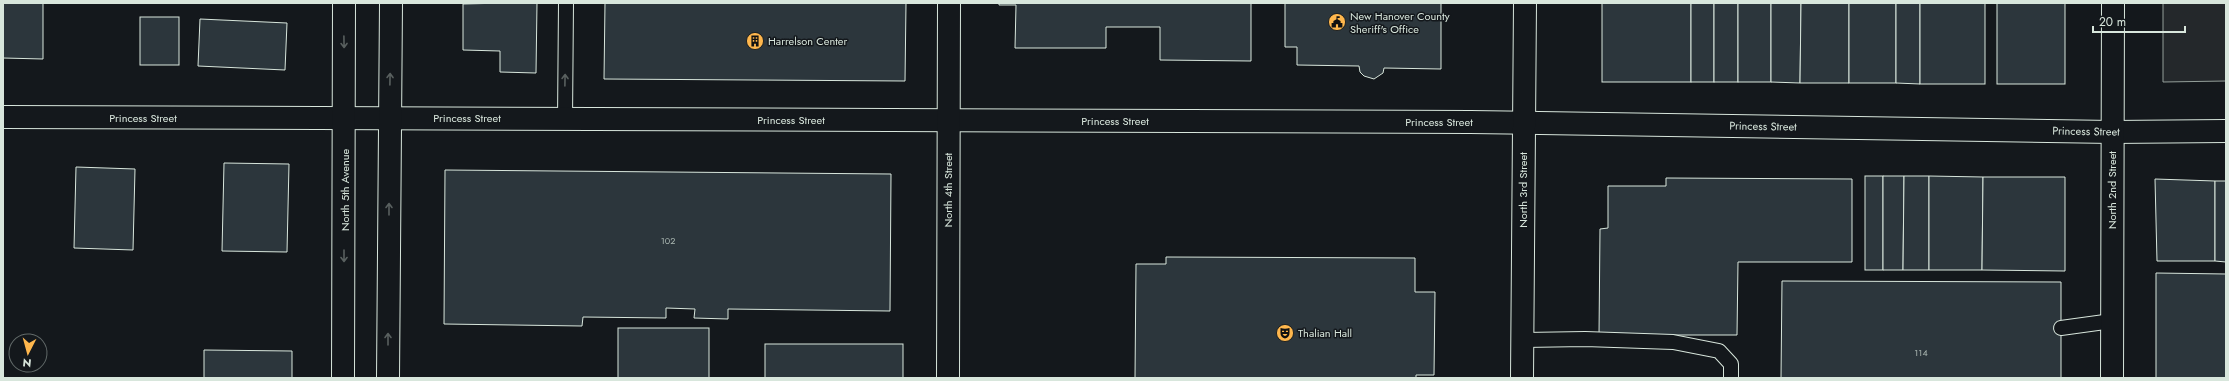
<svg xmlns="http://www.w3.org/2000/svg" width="2229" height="381" viewBox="0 0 2229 381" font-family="Jost,sans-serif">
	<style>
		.parking { fill: #24282b; stroke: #939e99 }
		.building { fill: #2c363c; stroke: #d8e6dc }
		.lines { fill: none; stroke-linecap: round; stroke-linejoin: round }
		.service-casing { stroke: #d8e6dc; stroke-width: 16 }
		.minor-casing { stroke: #d8e6dc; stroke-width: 24 }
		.tertiary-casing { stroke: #d8e6dc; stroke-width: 24 }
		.primary-casing { stroke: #d8e6dc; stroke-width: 24 }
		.service { stroke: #14181c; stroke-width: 14 }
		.minor { stroke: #14181c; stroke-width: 22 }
		.tertiary { stroke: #14181c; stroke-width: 22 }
		.primary { stroke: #14181c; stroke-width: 22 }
		.oneway { stroke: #59605f }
		.labels { text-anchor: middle; stroke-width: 3; stroke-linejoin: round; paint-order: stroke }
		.number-label { font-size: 9px; fill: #adbab4 }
		.poi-label { font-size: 11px; fill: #d8e6dc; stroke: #14181c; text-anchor: start }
		.street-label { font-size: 11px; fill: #d8e6dc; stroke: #14181c }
	</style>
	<rect width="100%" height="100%" fill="#14181c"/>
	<!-- parking -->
	<polygon class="parking" points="2163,3 2226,3 2226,81 2163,82"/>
	<!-- building -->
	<g class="building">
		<polygon points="3,3 43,3 43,59 3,58"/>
		<polygon points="506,3 537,3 536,73 500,72 500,51 463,50 463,4"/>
		<polygon points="605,3 906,3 905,81 604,79"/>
		<polygon points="999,3 1251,3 1251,61 1160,60 1160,27 1106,27 1106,48 1015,48 1016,5 999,5"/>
		<polygon points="1285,3 1441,3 1441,69 1384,68 1383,73 1374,79 1364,76 1360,72 1359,66 1297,65 1297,47 1285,47"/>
		<rect x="1602" y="3" width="89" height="79"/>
		<rect x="1691" y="3" width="23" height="79"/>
		<rect x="1714" y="3" width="24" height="79"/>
		<rect x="1738" y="3" width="33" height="79"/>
		<polygon points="1771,3 1801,3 1800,83 1771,82"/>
		<polygon points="1801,3 1849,3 1849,83 1800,83"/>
		<rect x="1849" y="3" width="47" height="80"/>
		<polygon points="1896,3 1920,3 1920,84 1896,83"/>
		<rect x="1920" y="3" width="65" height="81"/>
		<rect x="1997" y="3" width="68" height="81"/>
		<rect x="140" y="17" width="39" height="48"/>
		<polygon points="200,19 287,23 285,70 198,66"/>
		<polygon points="224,163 289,164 287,252 222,251"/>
		<polygon points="76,167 135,169 133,250 74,248"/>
		<polygon points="445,170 891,174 890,311 728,309 728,319 694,318 695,309 666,308 666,318 583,317 582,326 444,324"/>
		<rect x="1865" y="176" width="18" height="94"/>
		<polygon points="1883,176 1904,176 1903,270 1883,270"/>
		<polygon points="1904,176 1929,176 1929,270 1903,270"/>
		<polygon points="1929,176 1983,177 1982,270 1929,270"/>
		<polygon points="1983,177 2065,177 2065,271 1982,270"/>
		<polygon points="1666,178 1852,179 1852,262 1738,262 1737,335 1599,335 1600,229 1608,228 1608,186 1666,186"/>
		<polygon points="2155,179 2215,181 2215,261 2157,261"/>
		<polygon points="2215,181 2226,181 2226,262 2215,261"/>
		<polygon points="1166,257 1415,258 1415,292 1435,292 1434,375 1416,375 1416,378 1135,378 1136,264 1166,264"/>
		<polygon points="2156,273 2226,274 2226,378 2156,378"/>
		<polygon points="1782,281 2061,282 2061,378 1781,378"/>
		<rect x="618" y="328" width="91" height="50"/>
		<rect x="765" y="344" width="138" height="34"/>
		<polygon points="204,350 292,351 292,378 204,378"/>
	</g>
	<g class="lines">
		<!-- service casing -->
		<g class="service-casing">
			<g id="service">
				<polyline points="565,119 566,3"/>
				<polyline points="2061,328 2112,321"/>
				<polyline points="1522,340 1585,339 1673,342 1719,351 1731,364 1731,378"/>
			</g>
		</g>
		<!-- minor casing -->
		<g class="minor-casing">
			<g id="minor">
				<polyline points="3,117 1470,122 2112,132 2226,131"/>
				<polyline points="948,378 949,3"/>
				<polyline points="2112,378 2113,3"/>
			</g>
		</g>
		<!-- tertiary casing -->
		<g class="tertiary-casing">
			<g id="tertiary">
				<polyline points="343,378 344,3"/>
				<polyline points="388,378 391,3"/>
			</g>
		</g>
		<!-- primary casing -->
		<g class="primary-casing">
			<polyline id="primary" points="1522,378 1525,3"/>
		</g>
		<!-- service -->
		<use href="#service" class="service"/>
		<!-- minor -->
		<use href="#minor" class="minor"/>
		<!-- tertiary -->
		<use href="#tertiary" class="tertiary"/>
		<!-- primary -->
		<use href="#primary" class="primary"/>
	</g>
	<!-- one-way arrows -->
	<defs><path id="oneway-shaft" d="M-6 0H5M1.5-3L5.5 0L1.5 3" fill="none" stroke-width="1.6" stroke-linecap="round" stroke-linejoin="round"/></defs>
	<g class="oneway">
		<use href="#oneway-shaft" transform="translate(344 42) rotate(89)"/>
		<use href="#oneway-shaft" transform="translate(390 79) rotate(-89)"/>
		<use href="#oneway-shaft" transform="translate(565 80) rotate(-89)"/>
		<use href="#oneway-shaft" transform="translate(389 209) rotate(-90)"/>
		<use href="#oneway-shaft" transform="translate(344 256) rotate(90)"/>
		<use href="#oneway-shaft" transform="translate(388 339) rotate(-90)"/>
	</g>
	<!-- icons -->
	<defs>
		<g id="civic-disc" transform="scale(0.9)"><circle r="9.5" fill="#ffb74d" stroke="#14181c"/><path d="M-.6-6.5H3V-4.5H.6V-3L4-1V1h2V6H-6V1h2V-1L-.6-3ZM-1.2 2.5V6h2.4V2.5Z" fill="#111"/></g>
		<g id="building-disc" transform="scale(0.9)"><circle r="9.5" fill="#ffb74d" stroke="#14181c"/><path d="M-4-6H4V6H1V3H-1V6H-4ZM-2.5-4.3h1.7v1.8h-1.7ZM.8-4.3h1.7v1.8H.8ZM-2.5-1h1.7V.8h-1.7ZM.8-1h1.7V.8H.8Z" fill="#111"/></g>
		<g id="theatre-disc" transform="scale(0.9)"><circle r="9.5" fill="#ffb74d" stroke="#14181c"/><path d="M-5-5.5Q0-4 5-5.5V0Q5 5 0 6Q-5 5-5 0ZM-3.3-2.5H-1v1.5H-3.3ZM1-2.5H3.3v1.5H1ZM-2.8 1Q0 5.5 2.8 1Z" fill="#111"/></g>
	</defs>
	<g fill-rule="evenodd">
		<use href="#civic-disc" x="1337" y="22"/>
		<use href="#building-disc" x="755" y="41"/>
		<use href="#theatre-disc" x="1285" y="333"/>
	</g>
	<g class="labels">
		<!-- number labels -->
		<g class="number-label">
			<text x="668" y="244">102</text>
			<text x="1921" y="356">114</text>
		</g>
		<!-- poi labels -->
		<g class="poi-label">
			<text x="1350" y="20">New Hanover County<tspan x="1350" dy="13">Sheriff's Office</tspan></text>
			<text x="768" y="45">Harrelson Center</text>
			<text x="1298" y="337">Thalian Hall</text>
		</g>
		<!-- street labels -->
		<g class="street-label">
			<text x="143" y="122">Princess Street</text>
			<text x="467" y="122">Princess Street</text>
			<text x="791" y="124">Princess Street</text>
			<text x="1115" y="125">Princess Street</text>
			<text x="1439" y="126">Princess Street</text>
			<text transform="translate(1763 126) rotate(1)" y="4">Princess Street</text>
			<text transform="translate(2086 131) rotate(1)" y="4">Princess Street</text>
			<text transform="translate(345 190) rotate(-90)" y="4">North 5th Avenue</text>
			<text transform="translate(948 190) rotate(-90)" y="4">North 4th Street</text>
			<text transform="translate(1523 190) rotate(-90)" y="4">North 3rd Street</text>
			<text transform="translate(2112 190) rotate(-90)" y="4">North 2nd Street</text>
		</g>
	</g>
	<!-- border -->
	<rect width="2229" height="381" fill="none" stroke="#d8e6dc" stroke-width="8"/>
	<!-- north arrow -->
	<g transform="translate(28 353) rotate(186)"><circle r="19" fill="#14181c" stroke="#626a69"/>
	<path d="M0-3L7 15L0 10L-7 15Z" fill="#ffb74d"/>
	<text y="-6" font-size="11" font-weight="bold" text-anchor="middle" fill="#d8e6dc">N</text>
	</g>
	<!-- scale -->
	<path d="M2093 26v6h92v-6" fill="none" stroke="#d8e6dc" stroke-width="2"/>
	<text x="2099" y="26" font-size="12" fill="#d8e6dc" stroke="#14181c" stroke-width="3" paint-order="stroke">20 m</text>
</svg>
